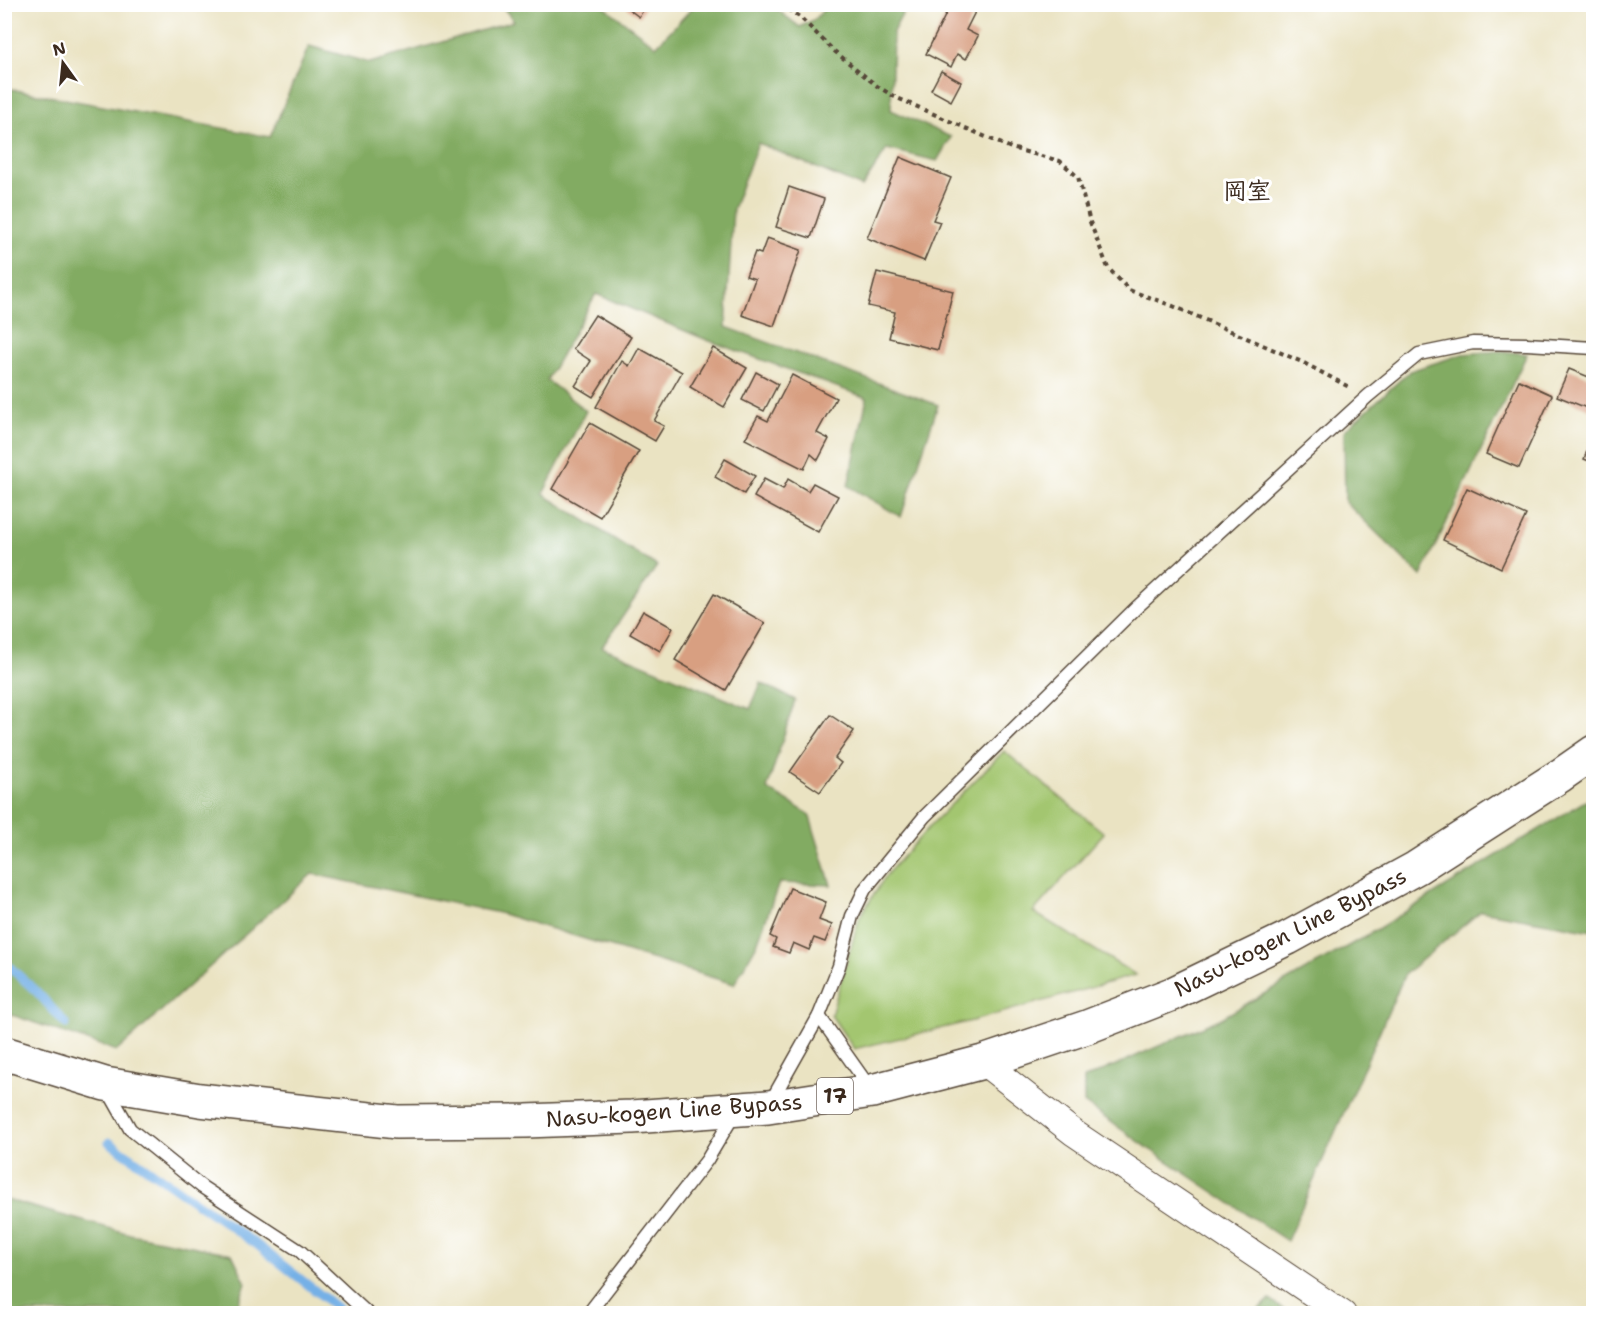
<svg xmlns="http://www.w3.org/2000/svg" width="1598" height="1318" viewBox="0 0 1598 1318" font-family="'Shantell Sans','Klee One',sans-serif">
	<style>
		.green { fill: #a3c670; stroke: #6f7847; stroke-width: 1.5 }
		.forest { fill: #82ab62; stroke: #5e6a40; stroke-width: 1.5 }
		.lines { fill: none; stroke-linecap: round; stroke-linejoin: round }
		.stream { stroke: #75b0e6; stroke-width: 9 }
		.building { fill: #d89f81 }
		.service-casing { stroke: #554637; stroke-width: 15 }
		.minor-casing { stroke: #554637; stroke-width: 28 }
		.primary-casing { stroke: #554637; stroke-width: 36 }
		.path { stroke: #554637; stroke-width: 4; stroke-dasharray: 4.5 4.5; stroke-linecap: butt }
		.service { stroke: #fff; stroke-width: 12 }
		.minor { stroke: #fff; stroke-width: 26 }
		.primary { stroke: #fff; stroke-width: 33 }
		.labels { text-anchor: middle; stroke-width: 6; stroke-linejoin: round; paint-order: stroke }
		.shield { fill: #fff; stroke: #766a62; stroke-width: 1.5 }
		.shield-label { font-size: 21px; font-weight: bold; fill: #3b2a1e }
		.street-label { font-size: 22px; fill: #3b2a1e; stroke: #fff }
		.neighbourhood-label { font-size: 24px; font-weight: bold; fill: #3b2a1e; stroke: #fff }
	</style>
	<rect width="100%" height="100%" fill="#fff"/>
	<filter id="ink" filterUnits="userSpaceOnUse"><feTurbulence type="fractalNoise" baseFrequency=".0167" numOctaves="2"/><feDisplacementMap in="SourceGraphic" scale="12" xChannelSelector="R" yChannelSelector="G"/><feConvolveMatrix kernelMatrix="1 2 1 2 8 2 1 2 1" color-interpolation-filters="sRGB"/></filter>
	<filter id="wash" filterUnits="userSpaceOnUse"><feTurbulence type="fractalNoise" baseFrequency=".008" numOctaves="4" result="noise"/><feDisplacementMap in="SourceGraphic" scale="24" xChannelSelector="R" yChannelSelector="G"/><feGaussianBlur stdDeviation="1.35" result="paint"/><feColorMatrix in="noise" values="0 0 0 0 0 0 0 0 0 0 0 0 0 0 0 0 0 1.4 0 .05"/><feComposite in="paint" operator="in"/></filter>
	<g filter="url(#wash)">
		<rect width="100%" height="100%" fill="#eae3c2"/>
		<!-- green -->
		<polygon class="green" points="1004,751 1104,833 1033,912 1136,975 972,1021 854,1049 831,1015 860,916 887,874 932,824"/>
		<!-- forest -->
		<g class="forest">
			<polygon points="501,5 602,5 656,46 695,5 771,5 800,27 815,19 828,5 907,5 893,32 891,110 951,137 937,161 887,149 862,187 758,143 733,209 726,327 938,405 901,517 848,486 867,398 707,340 596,294 547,380 586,411 543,494 657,566 602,647 750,709 761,683 795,700 767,789 809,814 831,885 779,883 757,944 734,984 499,913 312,874 117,1051 9,1014 5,1016 5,88 270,137 309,46 370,63 514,21"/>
			<polygon points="1500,351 1527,354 1421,576 1345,502 1344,431 1410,371 1463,354"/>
			<polygon points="1585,801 1593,802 1593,931 1481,911 1405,974 1287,1241 1145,1146 1084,1103 1084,1079 1220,1019 1371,933"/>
			<polygon points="4,1199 130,1234 232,1254 246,1283 235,1313 5,1313"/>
			<polygon points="1270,1300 1289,1313 1253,1313"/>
		</g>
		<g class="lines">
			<!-- stream -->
			<g class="stream">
				<polyline points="4,962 37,992 66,1024"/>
				<polyline points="109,1142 256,1244 345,1314"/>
			</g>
		</g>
		<g id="blocks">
			<!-- building -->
			<g class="building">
				<polygon points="622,4 647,4 639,17"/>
				<polygon points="951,4 979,4 966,30 978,36 966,59 957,54 951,67 926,54"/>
				<polygon points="941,71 961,82 951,101 931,90"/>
				<polygon points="900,157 951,178 933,220 940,222 924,261 867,238"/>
				<polygon points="789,187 824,199 811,238 776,227"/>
				<polygon points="767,238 801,250 774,326 742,315 755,279 746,276 755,252 761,254"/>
				<polygon points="877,272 953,291 938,350 889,338 895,312 868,306"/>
				<polygon points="595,315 631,337 593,397 575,386 591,361 573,349"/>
				<polygon points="639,348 682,372 654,421 664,426 655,441 596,407 622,361 629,366"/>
				<polygon points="713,348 747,368 724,407 690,387"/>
				<polygon points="1569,369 1594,379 1594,411 1557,396"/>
				<polygon points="756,372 778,384 764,411 742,400"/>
				<polygon points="792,375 836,398 817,433 829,439 818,460 811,454 804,469 745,439 758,416 768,421"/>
				<polygon points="1519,380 1552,395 1519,468 1486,454"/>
				<polygon points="590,423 639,451 600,517 552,489"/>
				<polygon points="1593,435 1594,435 1594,463 1584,459"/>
				<polygon points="725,459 755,476 744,494 715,477"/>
				<polygon points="764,479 783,489 788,479 808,491 813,483 838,496 818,532 754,497"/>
				<polygon points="1467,488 1526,515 1501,568 1443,540"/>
				<polygon points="714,594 765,623 726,690 675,660"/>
				<polygon points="643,611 673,628 660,651 630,634"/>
				<polygon points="830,715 854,731 835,758 841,763 820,792 790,772"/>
				<polygon points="790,888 826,902 819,920 832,925 825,942 814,938 809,950 793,943 789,953 773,947 776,939 770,936"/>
			</g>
		</g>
	</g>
	<g filter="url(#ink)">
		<use href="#blocks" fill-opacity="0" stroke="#554637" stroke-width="1.5"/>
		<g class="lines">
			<!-- service casing -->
			<g class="service-casing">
				<g id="service">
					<polyline points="819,1016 870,1088"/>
					<polyline points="108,1090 130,1129 202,1187 300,1251 368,1314"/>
					<polyline points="770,1103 819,1016 839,966 852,916 865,889 924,817 1136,608 1368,396 1419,354 1473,343 1527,344 1594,348"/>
					<polyline points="588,1314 707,1160 735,1113"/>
				</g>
			</g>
			<!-- minor casing -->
			<g class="minor-casing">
				<polyline id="minor" points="983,1062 1074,1133 1343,1314"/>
			</g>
			<!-- primary casing -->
			<g class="primary-casing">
				<polyline id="primary" points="4,1053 105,1084 200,1100 397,1122 526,1121 632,1117 768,1107 872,1091 983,1062 1087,1027 1172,994 1288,938 1416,868 1561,775 1594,752"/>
			</g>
			<!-- path -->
			<polyline class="path" points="780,4 801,18 833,50 877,86 895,97 1011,148 1060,161 1078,177 1090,222 1108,268 1129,290 1173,306 1302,362 1349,387"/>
			<!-- service -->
			<use href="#service" class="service"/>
			<!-- minor -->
			<use href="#minor" class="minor"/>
			<!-- primary -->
			<use href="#primary" class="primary"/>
		</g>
	</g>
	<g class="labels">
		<!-- shield labels -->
		<rect class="shield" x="817" y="1078" width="36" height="36" rx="4.5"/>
		<g class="shield-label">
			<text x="835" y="1103">17</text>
		</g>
		<!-- street labels -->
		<g class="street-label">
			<text transform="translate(1290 932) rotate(-27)" y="8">Nasu-kogen Line Bypass</text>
			<text transform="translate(674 1110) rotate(-4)" y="8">Nasu-kogen Line Bypass</text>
		</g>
		<!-- neighbourhood labels -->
		<g class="neighbourhood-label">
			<text x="1247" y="199">岡室</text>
		</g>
	</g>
	<!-- margin -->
	<rect width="1598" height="1318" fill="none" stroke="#fff" stroke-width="24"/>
	<!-- north arrow -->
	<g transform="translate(63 63) rotate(345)" stroke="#ffffff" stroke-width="4.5" paint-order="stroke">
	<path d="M0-4.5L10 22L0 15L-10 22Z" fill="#3b2a1e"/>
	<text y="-9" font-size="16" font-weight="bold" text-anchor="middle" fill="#3b2a1e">N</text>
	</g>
</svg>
